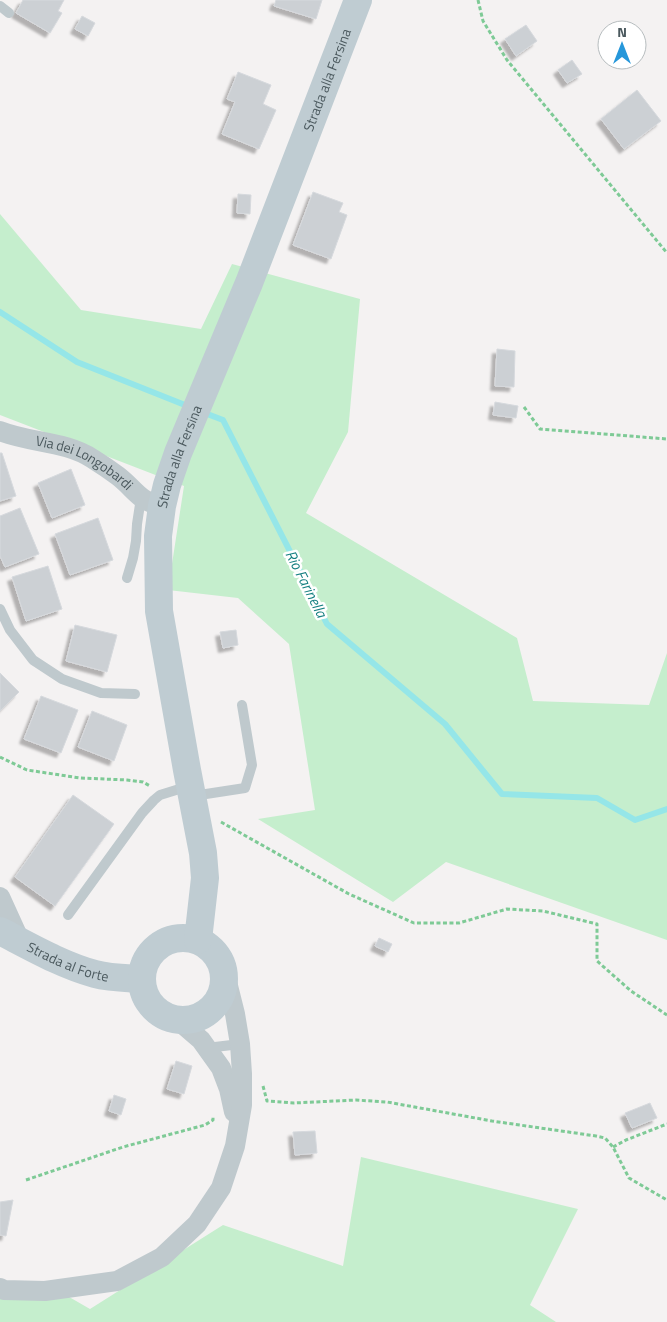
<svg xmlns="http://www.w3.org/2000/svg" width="667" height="1322" viewBox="0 0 667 1322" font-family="'Titillium Web',sans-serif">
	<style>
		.green { fill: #c5eecd }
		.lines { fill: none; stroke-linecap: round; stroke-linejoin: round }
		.stream { stroke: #95e6e8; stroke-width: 6 }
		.building { fill: #ccd0d4; stroke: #d6d9dd; filter: url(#shadow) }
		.path { stroke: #7eca96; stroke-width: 3; stroke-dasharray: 4 2.5; stroke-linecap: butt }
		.lane { stroke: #bfc9cd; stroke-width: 10 }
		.street { stroke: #bfc9cd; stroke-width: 20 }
		.secondary { stroke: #bfccd2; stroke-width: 28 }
		.labels { text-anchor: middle; stroke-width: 5; stroke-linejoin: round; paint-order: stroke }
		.street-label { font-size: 14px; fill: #4b595e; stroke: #fff }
		.water-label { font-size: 15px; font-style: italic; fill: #157f81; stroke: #fff }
	</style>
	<defs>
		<filter id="shadow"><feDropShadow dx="-4.5" dy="4.5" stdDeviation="1" flood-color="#0004"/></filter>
	</defs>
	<rect width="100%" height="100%" fill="#f4f2f2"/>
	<!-- green -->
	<g class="green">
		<polygon points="0,214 81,310 201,329 232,264 360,299 348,432 306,513 517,638 533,701 649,705 667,653 667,940 446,862 393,902 258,819 315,810 289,644 238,598 168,590 184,486 0,415"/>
		<polygon points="361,1157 578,1209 530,1305 556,1322 0,1322 0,1298 57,1290 90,1309 223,1225 343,1266"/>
	</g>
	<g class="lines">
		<!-- stream -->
		<g class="stream">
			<polyline points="0,312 77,362 190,407"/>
			<polyline points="202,412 223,420 327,624 445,724 502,794 597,798 635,820 667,809"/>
		</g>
	</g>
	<!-- building -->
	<g class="building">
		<polygon points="23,0 64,0 58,11 62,13 50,33 16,13"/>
		<polygon points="276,0 322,0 316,19 274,6"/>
		<polygon points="82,16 95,23 88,36 75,29"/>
		<polygon points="526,25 537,41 516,56 505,39"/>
		<polygon points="572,60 582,74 567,83 558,70"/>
		<polygon points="238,72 271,85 263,104 276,110 259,149 222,134 235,102 227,99"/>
		<polygon points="637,90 661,121 624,149 601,119"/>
		<polygon points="313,192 343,203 339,212 347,215 331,259 293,245"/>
		<polygon points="238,194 251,195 250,214 237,213"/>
		<polygon points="497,349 515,351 514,387 495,386"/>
		<polygon points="495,402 518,406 516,418 493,415"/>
		<polygon points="0,453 2,453 16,496 0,501"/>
		<polygon points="71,469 85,505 52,518 38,483"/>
		<polygon points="20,508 39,554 5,567 0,556 0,516"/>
		<polygon points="98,518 113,560 70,575 55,534"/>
		<polygon points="48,566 62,609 26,621 12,577"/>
		<polygon points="75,625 117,635 107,672 66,661"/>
		<polygon points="236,630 238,645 223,648 220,632"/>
		<polygon points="0,673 19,692 0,711"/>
		<polygon points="41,696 78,710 61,753 24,739"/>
		<polygon points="92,711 127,725 114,761 78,747"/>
		<polygon points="73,795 114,824 55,906 15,877"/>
		<polygon points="379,938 392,944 388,952 375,946"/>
		<polygon points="176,1061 192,1066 184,1094 167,1089"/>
		<polygon points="114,1095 126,1099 121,1115 109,1111"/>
		<polygon points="650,1103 657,1118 632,1128 625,1113"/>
		<polygon points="315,1131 317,1153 295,1155 293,1132"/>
		<polygon points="13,1200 6,1236 0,1235 0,1202"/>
	</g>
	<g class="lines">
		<!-- path -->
		<g class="path">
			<polyline points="478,0 483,21 507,60 667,253"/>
			<polyline points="524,407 540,429 667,439"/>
			<polyline points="0,757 27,770 80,778 127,780 143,782 150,786"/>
			<polyline points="221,822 349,894 414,923 459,923 507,909 543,911 597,924 597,961 631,991 667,1015"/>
			<polyline points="263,1086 267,1101 294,1103 356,1100 387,1102 492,1121 596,1136 605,1138 613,1147 629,1178 667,1200"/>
			<polyline points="613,1147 626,1140 667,1124"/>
			<polyline points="26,1180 123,1147 205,1125 213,1120 213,1117"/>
		</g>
		<!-- lane -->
		<g class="lane">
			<polyline points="0,6 9,13"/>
			<polyline points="127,578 133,558 136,541 137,524 141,498"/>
			<polyline points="0,609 10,630 33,660 62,679 101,693 135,694"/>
			<polyline points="193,796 245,788 252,765 242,705"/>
			<polyline points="68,915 142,813 154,800 160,795 189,786"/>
			<polyline points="208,1050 215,1047 240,1044"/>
		</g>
		<!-- street -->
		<g class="street">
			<path id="s1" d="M 0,431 C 30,443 66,441 93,459 C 101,464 110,470 118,476 C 136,490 138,501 162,506"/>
			<polyline points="0,897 20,941"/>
			<polyline points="179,1021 201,1040 221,1068 229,1089 234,1112"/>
			<polyline points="0,1288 4,1290 45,1291 117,1281 162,1257 197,1224 221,1188 235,1146 242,1105 242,1074 240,1044 235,1014 225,974"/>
		</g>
		<!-- secondary -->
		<g class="secondary">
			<path id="s2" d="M 0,931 C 31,947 62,965 95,974 C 110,978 126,978 141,979"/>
			<circle cx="183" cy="979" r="41"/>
			<path id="s3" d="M 198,940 L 205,878 L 203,853 L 187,770 L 159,611 L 158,536 L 162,506 L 167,485 L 178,453 L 249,283 L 358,0"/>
		</g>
	</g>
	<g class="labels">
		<!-- street labels -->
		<g class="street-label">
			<text dy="5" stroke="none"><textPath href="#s3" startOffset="896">Strada alla Fersina</textPath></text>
			<text dy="5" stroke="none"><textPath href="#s3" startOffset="491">Strada alla Fersina</textPath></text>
			<text dy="5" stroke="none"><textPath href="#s1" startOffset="91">Via dei Longobardi</textPath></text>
			<text dy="5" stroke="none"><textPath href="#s2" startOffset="75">Strada al Forte</textPath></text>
		</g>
		<!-- water labels -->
		<g class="water-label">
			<text transform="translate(306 584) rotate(63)" y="5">Rio Farinella</text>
		</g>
	</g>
	<!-- north arrow -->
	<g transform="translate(622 45)"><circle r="24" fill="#ffffff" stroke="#b7bdbf"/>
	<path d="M0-4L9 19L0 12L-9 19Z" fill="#2697da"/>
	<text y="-8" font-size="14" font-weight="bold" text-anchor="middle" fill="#4b595e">N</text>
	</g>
</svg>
